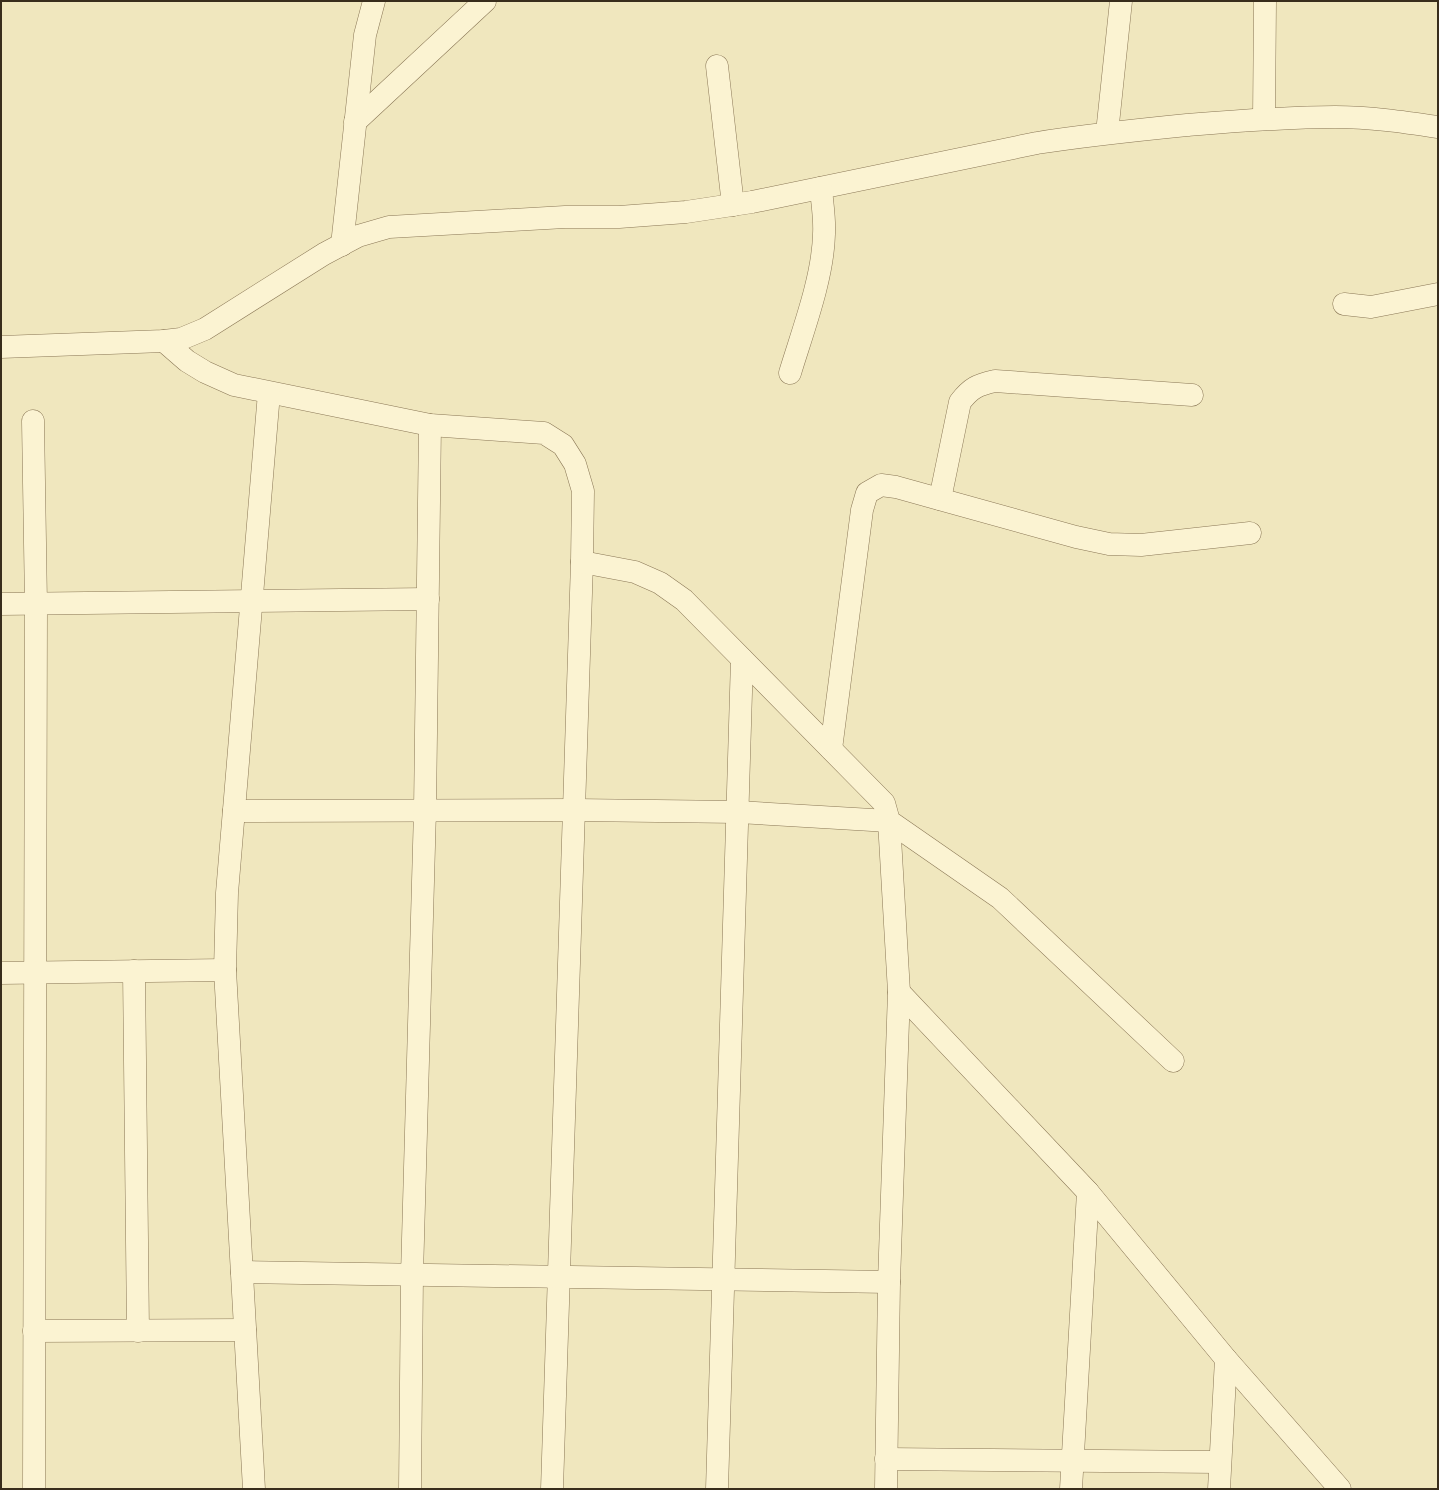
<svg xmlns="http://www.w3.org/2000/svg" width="1439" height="1490" viewBox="0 0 1439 1490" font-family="Spectral,serif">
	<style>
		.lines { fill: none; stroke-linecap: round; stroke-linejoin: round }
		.minor-casing { stroke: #8a7756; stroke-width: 23 }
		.minor { stroke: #fbf3d2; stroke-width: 22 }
	</style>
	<rect width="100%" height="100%" fill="#f0e7be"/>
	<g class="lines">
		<!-- minor casing -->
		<g class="minor-casing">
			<g id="minor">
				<polyline points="717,66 733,205"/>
				<polyline points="1264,119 1265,1"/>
				<polyline points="355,122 485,1"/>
				<polyline points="1107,133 1121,1"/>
				<polyline points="342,245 365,35 374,1"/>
				<polyline points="1344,304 1371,307 1438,294"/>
				<polyline points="164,341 187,361 205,372 234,385 430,425 544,433 563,445 575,464 583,491 582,562 552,1489"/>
				<path d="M 1,347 L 164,341 L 181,339 L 205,329 L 324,254 L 358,236 L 389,227 L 565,217 L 619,217 L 686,212 L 752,202 L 1037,143 C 1087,135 1137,130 1187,125 C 1237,121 1286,117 1335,117 C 1370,117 1404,122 1438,127"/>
				<path d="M 790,373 C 803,330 823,278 824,234 C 825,218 822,203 821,188"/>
				<polyline points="33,421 36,604 34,1489"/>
				<path d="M 940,499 L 960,402 C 971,388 977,385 995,381 L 1192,395"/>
				<polyline points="582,562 635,572 660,583 684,600 884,803 889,821 1000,898 1173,1061"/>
				<polyline points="1,604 428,599"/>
				<polyline points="831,749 862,510 867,493 881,485 896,487 1076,537 1109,544 1141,545 1250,533"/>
				<polyline points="234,811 575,810 738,812 889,821 899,992 889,1282 886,1489"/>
				<polyline points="134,971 138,1331"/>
				<polyline points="1,973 225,970"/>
				<polyline points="899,992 1088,1192 1226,1359 1340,1489"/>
				<polyline points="242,1272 889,1282"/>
				<polyline points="34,1331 245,1330"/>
				<polyline points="886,1459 1219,1462"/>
				<polyline points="254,1489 225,970 227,893 269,393"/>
				<polyline points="410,1489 412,1275 425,810 430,425"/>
				<polyline points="717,1489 742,659"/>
				<polyline points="1071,1489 1088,1192"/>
				<polyline points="1219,1489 1226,1359"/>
			</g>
		</g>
		<!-- minor -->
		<use href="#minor" class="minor"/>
	</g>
	<!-- border -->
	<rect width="1439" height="1490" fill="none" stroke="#382d1c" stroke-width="4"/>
</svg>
